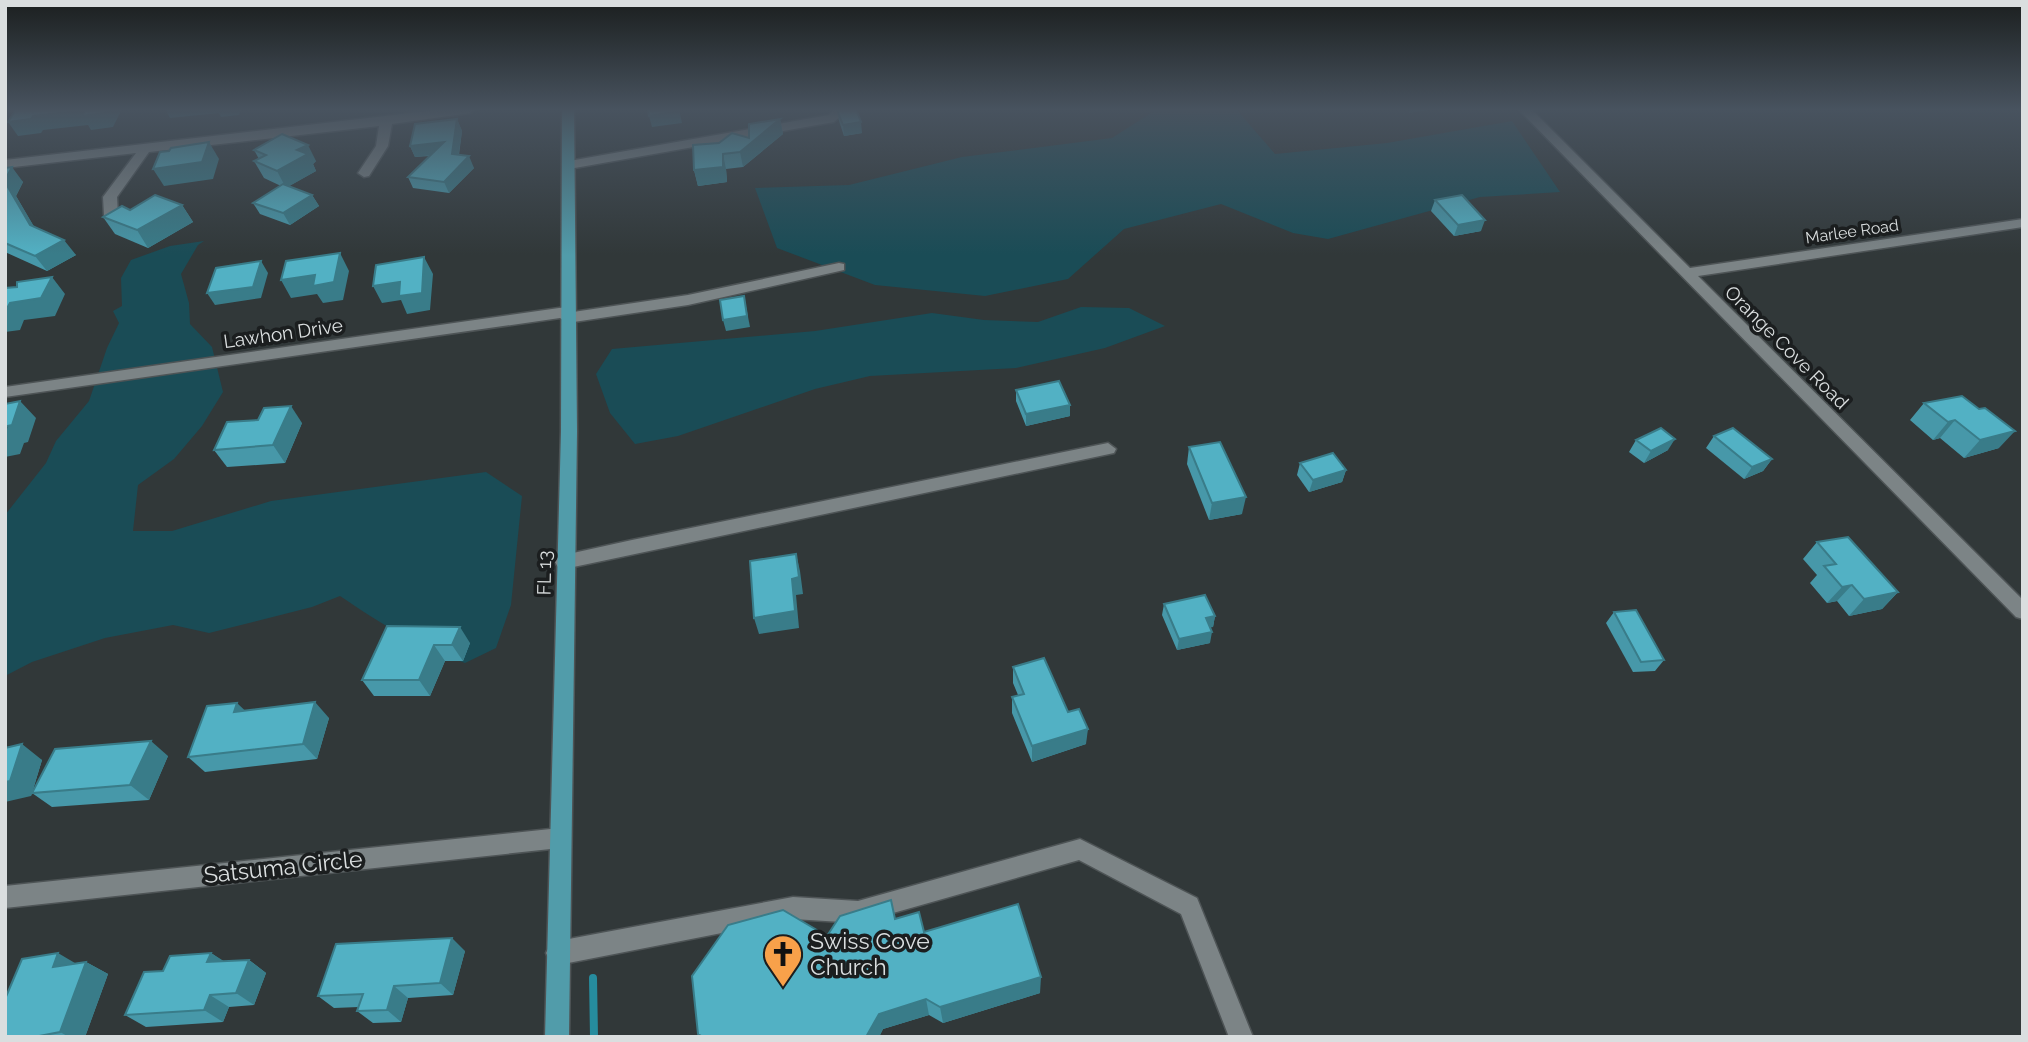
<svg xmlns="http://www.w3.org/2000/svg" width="2028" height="1042" viewBox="0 0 2028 1042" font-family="Raleway,sans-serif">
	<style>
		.green { fill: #1a4c56 }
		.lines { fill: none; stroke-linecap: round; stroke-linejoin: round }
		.stream { stroke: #268c9e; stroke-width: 8 }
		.minor-casing { stroke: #4e5456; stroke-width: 3 }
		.major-casing { stroke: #4e5456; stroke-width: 3 }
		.minor { fill: #7c8486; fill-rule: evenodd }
		.major { fill: #519caa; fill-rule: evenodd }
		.wall { fill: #4798a9 }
		.shaded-wall { fill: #397c89 }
		.building { fill: #52b1c4; stroke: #397c89; stroke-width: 2 }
		.labels { text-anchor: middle; stroke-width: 7; stroke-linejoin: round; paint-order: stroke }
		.far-street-label { font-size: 16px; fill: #dadedf; stroke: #1b1e1f }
		.street-label { font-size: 19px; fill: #dadedf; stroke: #1b1e1f }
		.near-street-label { font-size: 23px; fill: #dadedf; stroke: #1b1e1f }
		.near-poi-label { font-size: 23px; fill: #dadedf; stroke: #1b1e1f; text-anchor: start }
	</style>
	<rect width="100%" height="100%" fill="#313839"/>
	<!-- green -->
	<g class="green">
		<polygon points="1149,109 1236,109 1275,154 1387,143 1512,121 1560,192 1480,197 1328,239 1293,233 1221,204 1124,229 1068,279 985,296 875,285 777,248 755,188 849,185 962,157 1112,138 1151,113"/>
		<path d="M 204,241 L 198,245 L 181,274 L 189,303 L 190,324 L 212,347 L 223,392 L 202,426 L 174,459 L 138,485 L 133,531 L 172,531 L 271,501 L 486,472 L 522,496 L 511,605 L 496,648 L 465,663 C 415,645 383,625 340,596 L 312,607 L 209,633 L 173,625 L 105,638 L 32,662 L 5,676 L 5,515 L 46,463 L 56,441 L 89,401 L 107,348 L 119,323 L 113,311 L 122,306 L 121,278 L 131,260 L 170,246 Z"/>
		<polygon points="1081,307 1129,308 1165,326 1105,348 1016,368 870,376 815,389 678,436 635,444 610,413 596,374 612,349 815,331 932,313 984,320 1038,322"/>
	</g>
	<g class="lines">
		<!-- stream -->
		<polyline class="stream" points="593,978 594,1037"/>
		<!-- minor casing -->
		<g class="minor-casing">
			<g id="minor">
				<polygon points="445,109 476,109 470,113 392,124 388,146 369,176 364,177 358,173 376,146 379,126 149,152 117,197 118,215 111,219 104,215 103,197 136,153 5,168 5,160"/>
				<polygon points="833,109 848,109 834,122 569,169 563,165 569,161 829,115"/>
				<polygon points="1518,109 1531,109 1690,268 2023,219 2023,227 1698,276 2023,600 2023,619 2016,617"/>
				<polygon points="839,263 844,264 844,270 688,305 567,323 560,318 5,397 5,387 566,307 573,312 688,295"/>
				<polygon points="1108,443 1116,449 1114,453 564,569 558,567 555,562 558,557 564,555 632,540"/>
				<polygon points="560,828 568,831 571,838 568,845 560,848 5,908 5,886"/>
				<polygon points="1080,839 1197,898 1253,1037 1229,1037 1181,914 1079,860 858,923 793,919 558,965 550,961 546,953 550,945 558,941 793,897 858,901"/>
			</g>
		</g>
		<!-- major casing -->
		<g class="major-casing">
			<polygon id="major" points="562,109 574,109 577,431 569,1037 545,1037 561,431"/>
		</g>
		<!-- minor -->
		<use href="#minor" class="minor"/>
		<!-- major -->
		<use href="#major" class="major"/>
	</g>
	<!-- wall -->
	<g class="wall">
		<polygon points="837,110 862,133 844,136 839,121"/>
		<polygon points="457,119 462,131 459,155 474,168 449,193 413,188 408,177 430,156 415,157 410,146"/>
		<polygon points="780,119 783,134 743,167 726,169 727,182 698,186 694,170 719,143 749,138"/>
		<polygon points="254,150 316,161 313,164 316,171 289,186 312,195 319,206 290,225 260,214 253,203 281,186 264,178 254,161 259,159"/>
		<polygon points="5,168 23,182 16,196 34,227 76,255 47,271 5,252"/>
		<polygon points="1435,200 1481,231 1454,236 1431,211"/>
		<polygon points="182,205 193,222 148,248 115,234 103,217 130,210"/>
		<polygon points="1016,390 1070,416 1026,426 1016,401"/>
		<polygon points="1962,396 1999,448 1964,458 1940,438 1933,440 1910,420 1924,403"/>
		<polygon points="302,423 285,463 227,467 214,450"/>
		<polygon points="1714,436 1772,459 1763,471 1744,479 1706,448"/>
		<polygon points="1636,440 1668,450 1644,463 1629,452"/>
		<polygon points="1189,447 1242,514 1209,520 1187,464"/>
		<polygon points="1300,463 1346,470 1342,482 1309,492 1297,475"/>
		<polygon points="1817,542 1898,592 1882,609 1849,616 1837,601 1827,603 1810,583 1817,575 1803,559"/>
		<polygon points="1164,604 1215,616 1213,627 1210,627 1210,643 1177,650 1162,615"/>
		<polygon points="1614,612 1664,660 1655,671 1633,672 1606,623"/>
		<polygon points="387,626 470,643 463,661 445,661 430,696 374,696 362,680"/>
		<polygon points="1013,667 1068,712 1086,744 1032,762 1012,713 1012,697 1018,695 1013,683"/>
		<polygon points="245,711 329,718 317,759 205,772 188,757"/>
		<polygon points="9,747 42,760 32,793 168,756 149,800 52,807 32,793 31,796"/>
		<polygon points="895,919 924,932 1040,993 943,1023 929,1015 883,1029 879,1037 700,1037 698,1034 827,936"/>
		<polygon points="465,951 453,995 408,998 401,1022 373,1023 357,1011 359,1007 334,1008 318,996"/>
		<polygon points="211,953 224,962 249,960 266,973 254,1005 229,1007 223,1022 146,1027 125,1015 163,971"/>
		<polygon points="86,962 108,974 85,1037 5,1037 76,963"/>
	</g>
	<!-- shaded-wall -->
	<g class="shaded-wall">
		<polygon points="122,109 113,127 91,130 88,125 43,130 41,133 18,136 8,122 33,116 85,110"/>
		<polygon points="165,109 241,109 239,115 221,117 219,113 170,118"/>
		<polygon points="679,109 682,123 652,127 649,116"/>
		<polygon points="1410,109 1436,109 1409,113"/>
		<polygon points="457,119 462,131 457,165 452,154"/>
		<polygon points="780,119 783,134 743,167 740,152"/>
		<polygon points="861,122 862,133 844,136 843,125"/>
		<polygon points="209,142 219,159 213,179 164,186 153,169"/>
		<polygon points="444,142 449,153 415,157 410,146"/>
		<polygon points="308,145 316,161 313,164 316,171 286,188 277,171 297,150"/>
		<polygon points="723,154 726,169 727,182 698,186 694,170"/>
		<polygon points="469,156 474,168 449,193 444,182"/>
		<polygon points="12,167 23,182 16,196 42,240 30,225 5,182"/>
		<polygon points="312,195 319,206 290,225 283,213"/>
		<polygon points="182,205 193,222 148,248 137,230"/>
		<polygon points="1485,220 1481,231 1454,236 1458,225"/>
		<polygon points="64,240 76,255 47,271 35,256"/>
		<polygon points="340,253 349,271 343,300 323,303 317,294 291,298 281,280"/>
		<polygon points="424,257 433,274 430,310 407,314 401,300 382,303 373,286"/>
		<polygon points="261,261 268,273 261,298 215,305 207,293"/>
		<polygon points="52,277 65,294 55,316 24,320 20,330 5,332 5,312 10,303"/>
		<polygon points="744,296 750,327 726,331 723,320"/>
		<polygon points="20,401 36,418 28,442 24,443 20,454 5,457 5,433"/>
		<polygon points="1070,405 1070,416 1026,426 1026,414"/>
		<polygon points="291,406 302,423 285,463 273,445"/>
		<polygon points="1955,420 1940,438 1933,440 1948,422"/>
		<polygon points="2015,431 1999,448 1964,458 1980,440"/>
		<polygon points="1675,439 1668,450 1644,463 1651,451"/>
		<polygon points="1772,459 1763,471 1744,479 1752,467"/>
		<polygon points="1346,470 1342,482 1309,492 1313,480"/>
		<polygon points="1246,497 1242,514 1209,520 1212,503"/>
		<polygon points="796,554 800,571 803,594 796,595 799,628 759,634 754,618 792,579"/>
		<polygon points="1852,585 1837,601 1827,603 1842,587"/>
		<polygon points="1898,592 1882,609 1849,616 1864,599"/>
		<polygon points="1215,616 1213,627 1204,629 1206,618"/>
		<polygon points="460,627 470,643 463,661 452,645"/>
		<polygon points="1212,632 1210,643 1177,650 1179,639"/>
		<polygon points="434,645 445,661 430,696 419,680"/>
		<polygon points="315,702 329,718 317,759 303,744"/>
		<polygon points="237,703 253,718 234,712"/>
		<polygon points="1088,729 1086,744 1032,762 1032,746"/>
		<polygon points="151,741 168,756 149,800 130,785"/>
		<polygon points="22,744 42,760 31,796 5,802 5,745 18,755"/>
		<polygon points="452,938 465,951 453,995 440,983"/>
		<polygon points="58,953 80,966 53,967"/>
		<polygon points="211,953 230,965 207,962"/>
		<polygon points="249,960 266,973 254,1005 236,993"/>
		<polygon points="86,962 108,974 85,1037 69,1037 60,1032"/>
		<polygon points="1041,977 1040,993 943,1023 940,1007"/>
		<polygon points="394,986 408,998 401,1022 387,1010"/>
		<polygon points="210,995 229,1007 223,1022 204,1010"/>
		<polygon points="926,999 929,1015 883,1029 879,1037 866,1037 879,1014"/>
	</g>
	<!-- building -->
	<g class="building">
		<polygon points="16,109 106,109 104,113 82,116 85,110 33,116 31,119 8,122"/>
		<polygon points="648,109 679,109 679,111 649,116"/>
		<polygon points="843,109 856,109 861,122 843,125 837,110"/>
		<polygon points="457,119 452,154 469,156 444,182 408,177 444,142 410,146 415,124"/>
		<polygon points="780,119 740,152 723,154 723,167 694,170 693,145 719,143 732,133 749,138 749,124"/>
		<polygon points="282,134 308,145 297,150 308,154 277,171 254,161 266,155 254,150"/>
		<polygon points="209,142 202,162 153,169 160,152 169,151 171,148"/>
		<polygon points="12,167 5,180 5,168"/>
		<polygon points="5,182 30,225 64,240 35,256 5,243"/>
		<polygon points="283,184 312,195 283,213 253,203"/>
		<polygon points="155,195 182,205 137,230 103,217 122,206 130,210"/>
		<polygon points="1462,195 1485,220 1458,225 1435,200"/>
		<polygon points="340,253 334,282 313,286 315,275 281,280 286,261"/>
		<polygon points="424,257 422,293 399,296 400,282 373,286 376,265"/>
		<polygon points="261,261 253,287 207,293 216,268"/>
		<polygon points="52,277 41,298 10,303 5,312 5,288 17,287 17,282"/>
		<polygon points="744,296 747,316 723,320 720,300"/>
		<polygon points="1059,381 1070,405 1026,414 1016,390"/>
		<polygon points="1962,396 1979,409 1985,408 2015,431 1980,440 1955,420 1948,422 1924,403"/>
		<polygon points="20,401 12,425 7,426 5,433 5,404"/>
		<polygon points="291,406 273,445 214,450 227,422 258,420 264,408"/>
		<polygon points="1661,428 1675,439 1651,451 1636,440"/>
		<polygon points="1733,428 1772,459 1752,467 1714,436"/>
		<polygon points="1220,442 1246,497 1212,503 1189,447"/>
		<polygon points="1333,453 1346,470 1313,480 1300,463"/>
		<polygon points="1848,537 1898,592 1864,599 1852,585 1842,587 1824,566 1836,564 1817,542"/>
		<polygon points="796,554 799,577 792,579 795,611 754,618 750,561"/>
		<polygon points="1205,595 1215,616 1206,618 1212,632 1179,639 1164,604"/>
		<polygon points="1636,610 1664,660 1641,662 1614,612"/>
		<polygon points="387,626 460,627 452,645 434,645 419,680 362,680"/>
		<polygon points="1044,658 1068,712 1079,709 1088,729 1032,746 1012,697 1024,694 1013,667"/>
		<polygon points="315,702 303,744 188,757 207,706 237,703 234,712"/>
		<polygon points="151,741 130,785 32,793 55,749"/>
		<polygon points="22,744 10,781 5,782 5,748"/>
		<polygon points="891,900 895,919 919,912 924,932 1018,904 1041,977 940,1007 926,999 879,1014 866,1037 703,1037 698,1034 692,976 728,925 783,910 827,936 840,916"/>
		<polygon points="452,938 440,983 394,986 387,1010 357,1011 363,994 318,996 336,944"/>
		<polygon points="58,953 53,967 86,962 60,1032 34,1037 5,1037 5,999 22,959"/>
		<polygon points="211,953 207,962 249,960 236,993 210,995 204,1010 125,1015 144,972 163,971 170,956"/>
	</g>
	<!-- sky -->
	<linearGradient id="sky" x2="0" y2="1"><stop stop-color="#1b1f1f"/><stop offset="0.43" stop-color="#48535f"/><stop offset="1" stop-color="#48535f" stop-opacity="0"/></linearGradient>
	<rect width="2028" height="255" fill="url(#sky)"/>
	<!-- icons -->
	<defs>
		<g id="church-pin" transform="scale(2.0125)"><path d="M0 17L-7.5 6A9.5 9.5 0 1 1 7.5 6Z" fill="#f8a14a" stroke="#1b1e1f"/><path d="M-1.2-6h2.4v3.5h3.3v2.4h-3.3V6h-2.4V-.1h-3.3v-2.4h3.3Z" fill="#111"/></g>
	</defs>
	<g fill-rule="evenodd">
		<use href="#church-pin" x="783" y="954"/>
	</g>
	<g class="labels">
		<!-- far-street labels -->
		<g class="far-street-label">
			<text transform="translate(1852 231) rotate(-8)" y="6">Marlee Road</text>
		</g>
		<!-- street labels -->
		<g class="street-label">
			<text transform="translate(283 333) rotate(-8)" y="7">Lawhon Drive</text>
			<text transform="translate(1787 347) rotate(45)" y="7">Orange Cove Road</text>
			<text transform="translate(544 573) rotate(-89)" y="7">FL 13</text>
		</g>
		<!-- near-street labels -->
		<g class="near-street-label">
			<text transform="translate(283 867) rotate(-6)" y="8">Satsuma Circle</text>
		</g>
		<!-- near-poi labels -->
		<g class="near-poi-label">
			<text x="810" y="949">Swiss Cove<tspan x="810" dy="26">Church</tspan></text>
		</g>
	</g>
	<!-- border -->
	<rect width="2028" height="1042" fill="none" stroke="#dadedf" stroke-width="14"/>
</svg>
